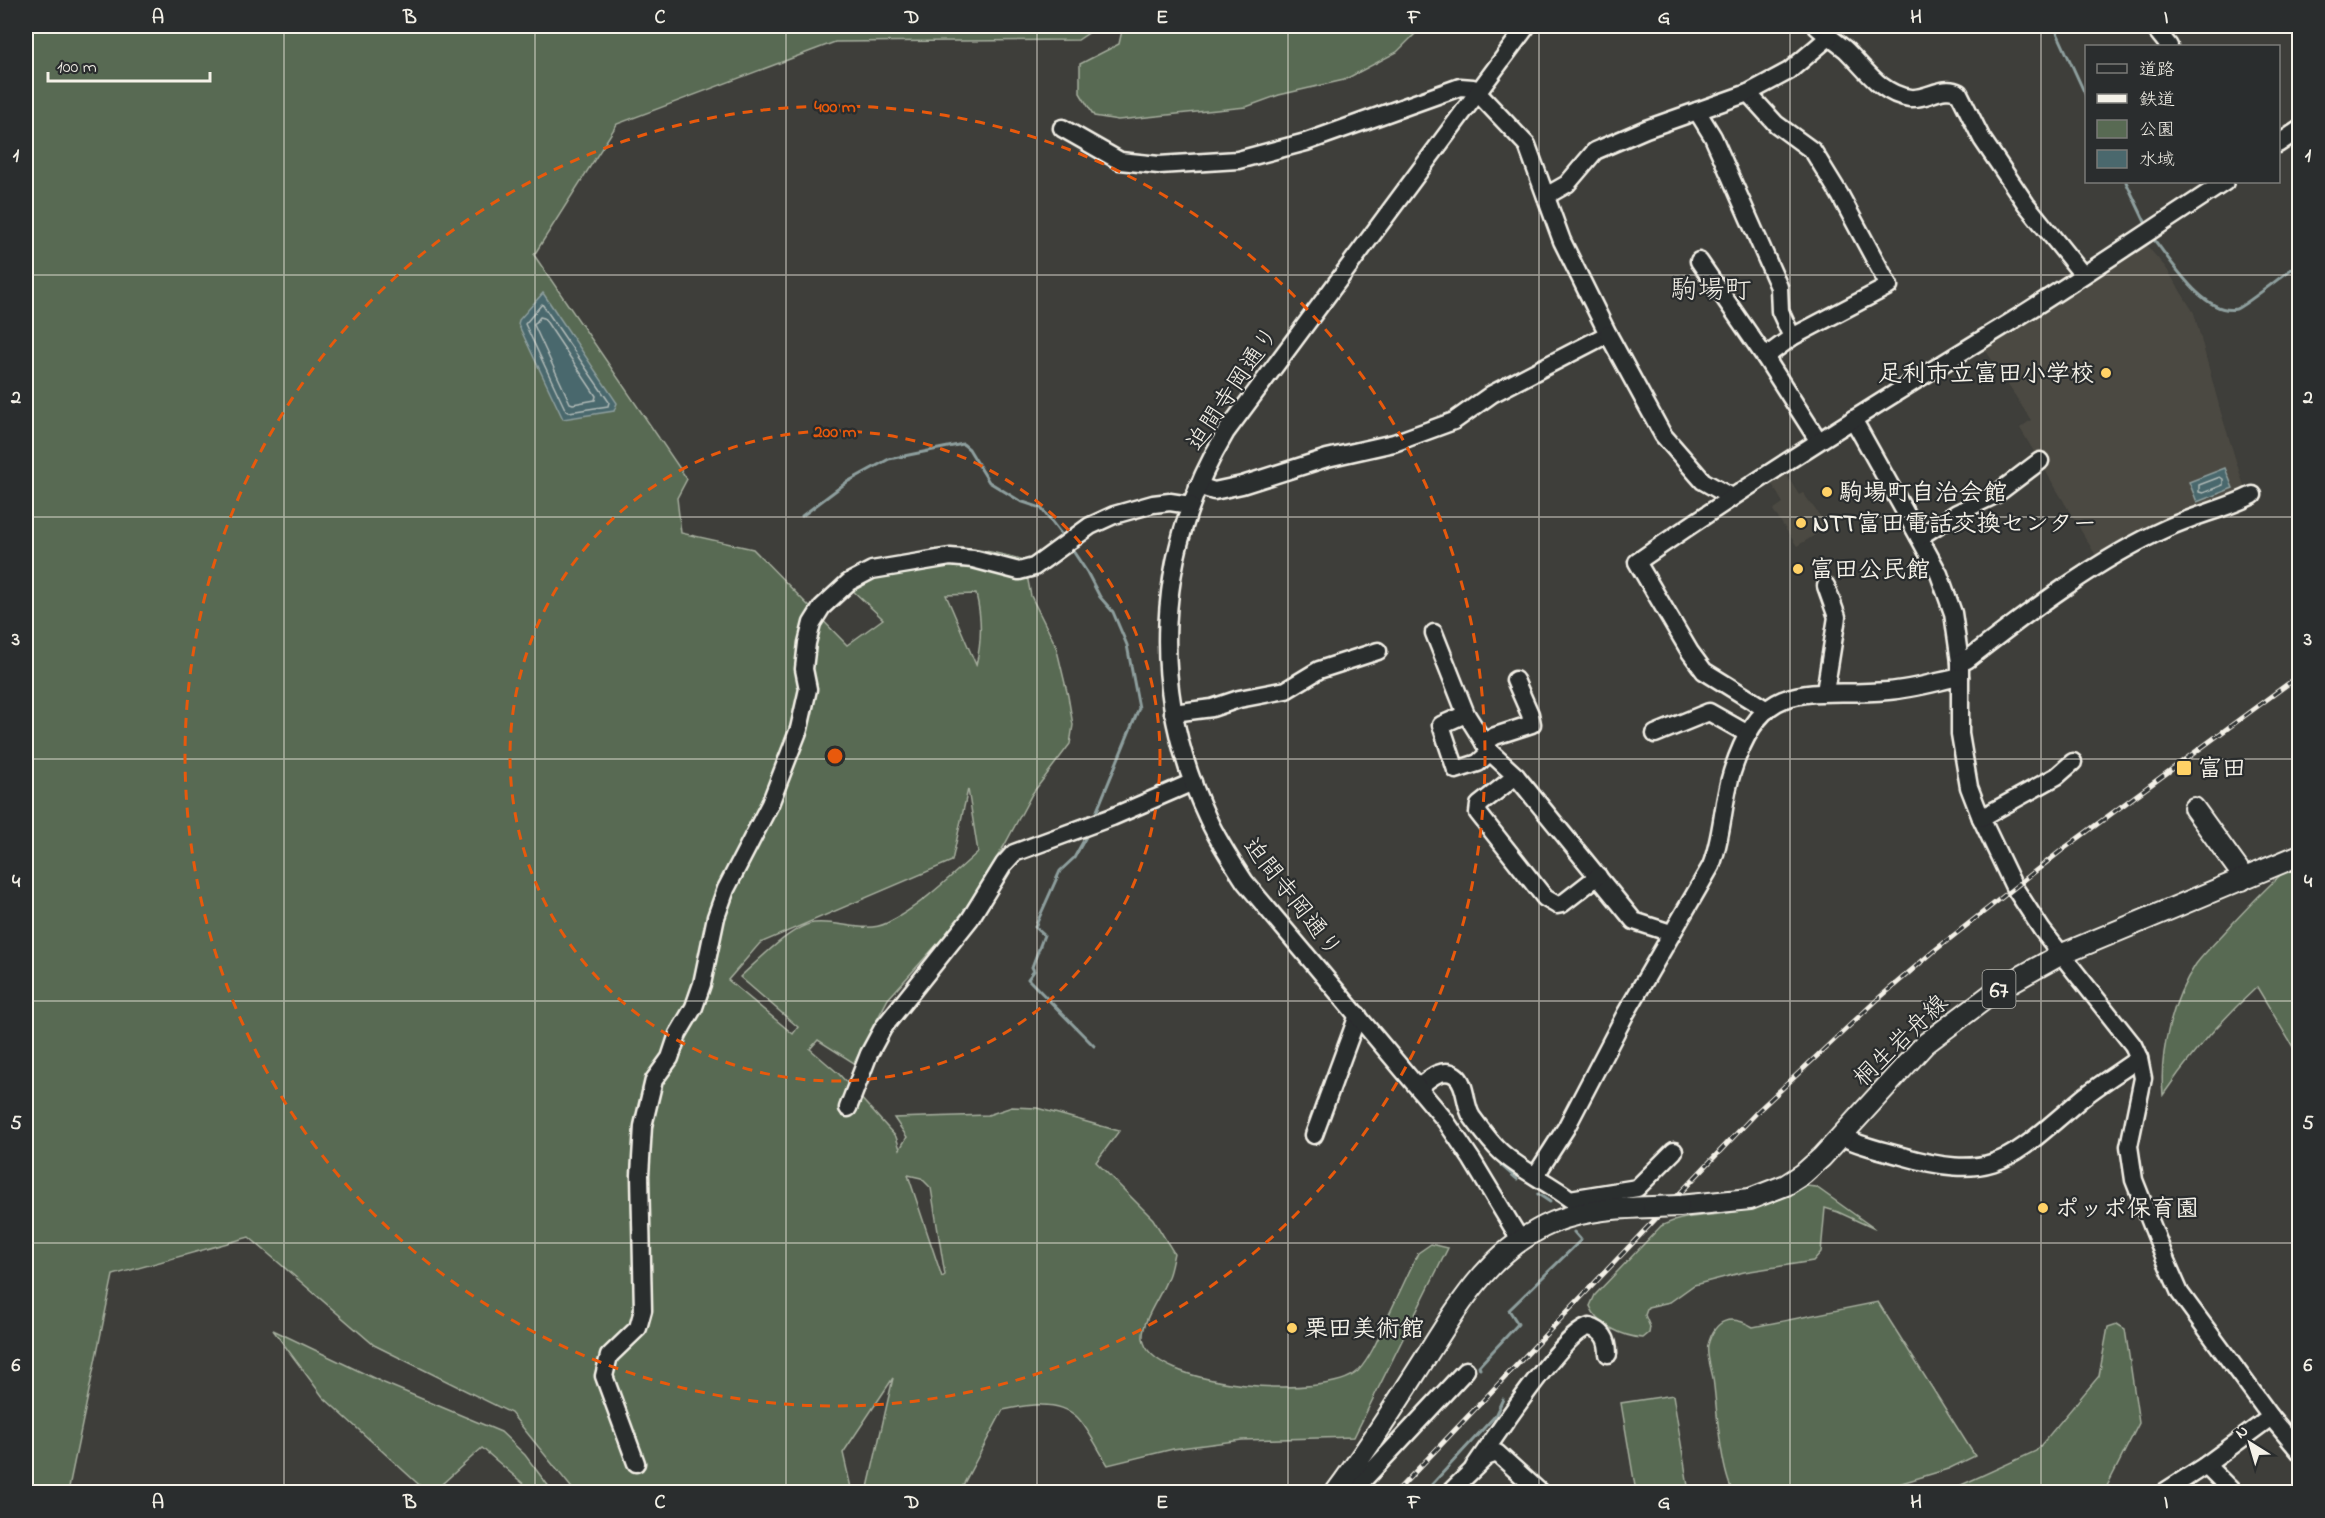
<svg xmlns="http://www.w3.org/2000/svg" width="2325" height="1518" viewBox="0 0 2325 1518" font-family="'Indie Flower','Klee One',sans-serif">
	<style>
		.built { fill: #4c4a42 }
		.green { fill: #586a53; stroke: #a6ae9e; stroke-width: 1.5; fill-rule: evenodd }
		.water { fill: #4a686d; stroke: #8e9f9e; stroke-width: 1.5 }
		.lines { fill: none; stroke-linecap: round; stroke-linejoin: round }
		.shore { stroke: #b0bab7; stroke-width: 1.5 }
		.stream { stroke: #8e9f9e; stroke-width: 3 }
		.minor-casing { stroke: #f4f1e8; stroke-width: 21 }
		.major-casing { stroke: #f4f1e8; stroke-width: 24 }
		.minor { stroke: #2a2d2e; stroke-width: 16 }
		.major { stroke: #2a2d2e; stroke-width: 20 }
		.rail-casing { stroke: #f4f1e8; stroke-width: 5 }
		.rail { stroke: #2a2d2e; stroke-width: 3; stroke-dasharray: 9; stroke-linecap: butt }
		.major-bridge-casing { stroke: #f4f1e8; stroke-width: 24; stroke-linecap: butt }
		.major-bridge { stroke: #2a2d2e; stroke-width: 20 }
		.grid { fill: none; stroke: #f4f1e8; stroke-width: 1.5; stroke-opacity: 0.55 }
		.ring { fill: none; stroke: #e8590c; stroke-width: 3; stroke-dasharray: 10 8 }
		.poi-dot { fill: #ffd166; stroke: #2a2d2e; stroke-width: 2 }
		.labels { text-anchor: middle; stroke-width: 4.5; stroke-linejoin: round; paint-order: stroke }
		.shield { fill: #2a2d2e; stroke: #b7b6b0; stroke-width: 1.5 }
		.shield-label { font-size: 22px; font-weight: bold; fill: #f4f1e8 }
		.poi-label { font-size: 24px; font-weight: bold; fill: #f4f1e8; stroke: #2a2d2e; text-anchor: start }
		.street-label { font-size: 24px; fill: #f4f1e8; stroke: #2a2d2e }
		.quarter-label { font-size: 27px; fill: #f4f1e8; stroke: #2a2d2e }
		.centre { fill: #e8590c; stroke: #2a2d2e; stroke-width: 3 }
		.ring-label { font-size: 18px; text-anchor: middle; font-weight: bold; fill: #e8590c; stroke: #2a2d2e; stroke-width: 4.5; stroke-linejoin: round; paint-order: stroke }
		.neatline { fill: none; stroke: #f4f1e8; stroke-width: 2 }
		.grid-label { font-size: 20px; text-anchor: middle; font-weight: bold; fill: #f4f1e8 }
	</style>
	<rect width="100%" height="100%" fill="#3e3e3a"/>
	<filter id="ink" filterUnits="userSpaceOnUse"><feTurbulence type="fractalNoise" baseFrequency=".0167" numOctaves="2"/><feDisplacementMap in="SourceGraphic" scale="12" xChannelSelector="R" yChannelSelector="G"/><feConvolveMatrix kernelMatrix="1 2 1 2 8 2 1 2 1" color-interpolation-filters="sRGB"/></filter>
	<g filter="url(#ink)">
		<!-- built -->
		<g class="built">
			<polygon points="2142,240 2166,268 2194,313 2221,413 2246,493 2098,559 2020,428 2031,420 1981,343"/>
			<polygon points="1782,468 1799,495 1803,493 1828,527 1797,546 1773,510 1783,503 1768,477"/>
		</g>
		<!-- green -->
		<g class="green">
			<path d="M 26,26 L 1099,26 L 1078,40 L 835,42 L 617,124 L 534,255 L 687,479 L 677,498 L 681,533 L 753,549 L 847,645 L 883,619 L 850,588 C 877,574 915,550 946,548 C 973,547 998,553 1024,560 L 1031,596 L 1056,646 L 1068,696 L 1073,725 L 1070,744 L 1032,794 L 1004,846 L 957,922 L 888,999 L 854,1063 L 818,1040 L 810,1049 L 839,1074 L 896,1137 L 900,1149 L 907,1137 L 894,1118 L 988,1115 L 1012,1107 L 1037,1108 L 1119,1131 L 1096,1162 L 1153,1219 L 1174,1253 C 1172,1261 1171,1271 1167,1279 C 1161,1296 1142,1319 1143,1338 C 1148,1388 1328,1401 1358,1371 C 1370,1358 1378,1339 1385,1323 C 1396,1300 1407,1276 1418,1253 L 1431,1244 L 1448,1248 L 1354,1437 L 1242,1440 L 1173,1449 L 1108,1465 C 1099,1451 1088,1428 1077,1417 C 1059,1399 1025,1405 1003,1410 L 962,1487 L 867,1492 L 893,1378 L 843,1453 L 852,1492 L 575,1492 L 511,1413 L 374,1345 L 249,1237 L 113,1275 L 68,1492 L 26,1492 ZM 976,594 C 982,618 982,641 976,665 L 946,595 ZM 968,789 L 978,852 C 950,877 921,906 887,923 C 865,934 838,920 814,923 C 791,926 758,961 740,977 L 798,1027 L 793,1034 L 728,980 L 760,943 L 952,861 ZM 908,1175 L 921,1178 L 931,1188 L 945,1275 L 942,1277 Z"/>
			<polygon points="1123,26 1423,26 1397,52 1344,80 1279,95 1246,107 1118,120 1094,116 1080,93 1080,64 1119,44"/>
			<path d="M 2292,865 L 2300,874 L 2299,1057 L 2257,987 C 2221,1020 2190,1055 2163,1095 C 2159,1052 2172,1000 2196,964 C 2207,950 2221,937 2233,923 C 2252,903 2270,883 2292,865 Z"/>
			<path d="M 1806,1186 L 1816,1187 L 1875,1229 L 1838,1212 L 1825,1208 L 1821,1252 L 1813,1261 L 1744,1272 L 1694,1285 L 1670,1302 L 1648,1307 L 1645,1315 L 1650,1327 L 1649,1333 L 1643,1338 C 1624,1337 1597,1325 1590,1306 L 1595,1295 L 1661,1226 C 1687,1213 1713,1217 1740,1211 C 1763,1206 1785,1196 1806,1186 Z"/>
			<path d="M 1878,1302 L 1975,1456 L 1948,1469 L 1872,1492 L 1733,1492 C 1720,1468 1717,1408 1713,1378 C 1711,1368 1706,1354 1708,1345 C 1715,1319 1730,1314 1753,1327 Z"/>
			<polygon points="2117,1324 2125,1329 2139,1423 2104,1492 1946,1492 2036,1451 2099,1376 2108,1327"/>
			<polygon points="273,1330 384,1383 501,1432 525,1455 553,1492 533,1492 482,1448 433,1492 427,1492 323,1397"/>
			<polygon points="1673,1395 1689,1492 1636,1492 1621,1403"/>
		</g>
		<!-- water -->
		<g class="water">
			<polygon points="543,293 617,403 614,411 563,419 518,324 519,320"/>
			<polygon points="2225,468 2233,488 2197,502 2189,482"/>
		</g>
		<g class="lines">
			<!-- shore -->
			<g class="shore">
				<polygon points="542,304 609,402 608,406 569,412 566,411 525,324"/>
				<polygon points="540,317 544,318 596,396 595,400 573,404 570,403 534,325"/>
				<polygon points="2220,477 2223,479 2223,485 2203,493 2199,492 2199,485"/>
			</g>
			<!-- stream -->
			<g class="stream">
				<polyline points="2054,26 2086,96"/>
				<polyline points="2126,182 2147,226"/>
				<path d="M 2152,237 C 2170,259 2204,316 2236,309 C 2245,306 2289,270 2300,263"/>
				<polyline points="802,516 847,482 889,459 963,444 969,449 989,482 1020,501 1041,508 1064,538"/>
				<polyline points="1071,548 1087,572 1100,597 1113,612 1127,645 1139,708 1094,818"/>
				<polyline points="1088,833 1074,858 1060,871 1035,927 1044,935 1032,967 1034,971 1028,979 1094,1046"/>
				<polyline points="1501,1165 1517,1179"/>
				<polyline points="1538,1194 1550,1202"/>
				<polyline points="1480,1369 1479,1366 1518,1324 1509,1310 1581,1240 1574,1232"/>
				<polyline points="1425,1492 1495,1416 1503,1399"/>
			</g>
			<!-- minor casing -->
			<g class="minor-casing">
				<g id="minor">
					<path d="M 1816,26 C 1825,34 1835,41 1845,49 C 1865,68 1880,94 1910,98 C 1927,100 1943,84 1959,93 L 1982,139 L 2026,204 L 2083,275"/>
					<polyline points="2153,26 2169,46"/>
					<polyline points="1748,93 1776,124 1813,151 1840,195 1889,286 1792,337"/>
					<polyline points="1697,111 1713,137 1779,287 1780,311 1792,337 1765,357"/>
					<polyline points="1062,128 1120,161 1159,165 1238,160 1306,142 1460,87 1473,88 1527,145 1562,241 1608,334 1492,394 1454,421 1394,443 1327,458 1242,485 1214,491 1198,486"/>
					<polyline points="2278,144 2300,129"/>
					<polyline points="1546,196 1567,184 1595,151 1646,129 1748,93 1789,71 1829,37"/>
					<polyline points="1699,261 1765,357 1818,440"/>
					<polyline points="1608,334 1663,435 1703,481 1731,497"/>
					<polyline points="1853,419 1919,537 1939,574 1953,613 1960,662 1960,734 1969,787 1981,818 2014,887 2042,930 2133,1045 2139,1058 2143,1078 2129,1146 2134,1180 2166,1261 2180,1293 2271,1417 2300,1452"/>
					<polyline points="1919,537 1957,513 1995,495 2040,461"/>
					<polyline points="1434,633 1466,714 1490,752 1516,776 1634,921 1671,933"/>
					<path d="M 1960,662 L 1967,660 C 2027,613 2098,559 2167,528 C 2195,515 2225,509 2253,495"/>
					<polyline points="1825,692 1837,617 1826,586"/>
					<path d="M 1767,710 L 1704,671 L 1690,652 L 1637,562 C 1759,477 1885,399 2012,321 C 2084,276 2154,228 2225,182"/>
					<polyline points="1173,713 1212,708 1239,699 1286,690 1319,670 1378,651"/>
					<polyline points="1466,714 1441,725 1456,770 1478,763 1490,752"/>
					<polyline points="1655,734 1709,712 1748,734"/>
					<polyline points="1484,743 1495,736 1532,724 1530,714 1515,680"/>
					<polyline points="1516,776 1479,805 1478,813 1545,898 1557,905 1562,904 1598,876"/>
					<polyline points="1981,818 2057,776 2073,762"/>
					<path d="M 1419,1087 C 1428,1080 1442,1066 1455,1075 C 1467,1083 1464,1105 1472,1117 C 1481,1129 1490,1142 1501,1152 C 1522,1171 1548,1182 1570,1199 L 1637,1188 L 1674,1151"/>
					<polyline points="848,1108 869,1054 883,1028 970,919 1004,864 1014,853 1112,817 1193,782"/>
					<polyline points="1314,1135 1358,1015"/>
					<path d="M 1841,1136 C 1859,1146 1882,1150 1902,1156 C 1996,1183 2011,1158 2080,1100 C 2098,1085 2120,1072 2139,1058"/>
					<path d="M 1536,1175 L 1566,1128 L 1626,1013 L 1711,866 C 1723,836 1722,803 1732,772 C 1764,673 1805,698 1888,691 C 1912,689 1936,682 1960,677"/>
					<path d="M 1521,1241 L 1472,1160 L 1445,1120 L 1245,882 C 1232,862 1218,841 1208,819 C 1148,691 1154,553 1226,432 L 1527,26"/>
					<polyline points="636,1463 604,1376 609,1356 638,1328 643,1310 640,1175 643,1126 654,1080 670,1058 678,1034 694,1007 702,984 716,917 726,889 770,804 799,729 808,689 804,669 807,643 812,623 822,607 849,582 872,570 950,557 973,559 1019,571 1034,567 1090,526 1114,515 1153,504 1170,502 1190,505"/>
					<polyline points="2206,1465 2233,1492"/>
					<path d="M 1474,1467 C 1492,1442 1565,1329 1590,1327 C 1604,1331 1608,1340 1608,1354"/>
					<polyline points="1340,1487 1351,1492 1356,1488 1466,1370"/>
					<polyline points="1450,1492 1486,1457 1497,1453 1540,1492"/>
					<polyline points="2164,1492 2206,1465 2271,1417"/>
				</g>
			</g>
			<!-- major casing -->
			<g class="major-casing">
				<g id="major">
					<polyline points="2194,808 2238,869 2242,880"/>
					<polyline points="1679,1206 1750,1199 1786,1185 1803,1174 1822,1157 1925,1044 1997,990 2060,955 2300,855"/>
					<path d="M 1336,1492 C 1365,1453 1391,1412 1417,1371 C 1455,1312 1487,1250 1554,1222 C 1586,1209 1620,1208 1653,1207"/>
				</g>
			</g>
			<!-- minor -->
			<use href="#minor" class="minor"/>
			<!-- major -->
			<use href="#major" class="major"/>
			<!-- rail casing -->
			<g class="rail-casing">
				<polyline id="rail" points="1396,1492 1759,1110 1878,999 1934,951 2062,850 2300,675"/>
			</g>
			<!-- rail -->
			<use href="#rail" class="rail"/>
			<!-- major-bridge casing -->
			<g class="major-bridge-casing">
				<polyline id="major-bridge" points="1653,1207 1679,1206"/>
			</g>
			<!-- major-bridge -->
			<use href="#major-bridge" class="major-bridge"/>
		</g>
	</g>
	<!-- grid -->
	<path class="grid" d="M 284,26 L 284,1492M 535,26 L 535,1492M 786,26 L 786,1492M 1037,26 L 1037,1492M 1288,26 L 1288,1492M 1539,26 L 1539,1492M 1790,26 L 1790,1492M 2041,26 L 2041,1492M 26,275 L 2300,275M 26,517 L 2300,517M 26,759 L 2300,759M 26,1001 L 2300,1001M 26,1243 L 2300,1243"/>
	<!-- distance rings -->
	<g class="ring">
		<circle cx="835" cy="756" r="325"/>
		<circle cx="835" cy="756" r="650"/>
	</g>
	<!-- markers -->
	<g class="poi-dot">
		<circle cx="2106" cy="373" r="6"/>
		<circle cx="1827" cy="492" r="6"/>
		<circle cx="1801" cy="523" r="6"/>
		<circle cx="1798" cy="569" r="6"/>
		<rect x="2176" y="760" width="16" height="16" rx="3"/>
		<circle cx="2043" cy="1208" r="6"/>
		<circle cx="1292" cy="1328" r="6"/>
	</g>
	<g class="labels">
		<!-- shield labels -->
		<rect class="shield" x="1982.5" y="970" width="33" height="38" rx="4.5"/>
		<g class="shield-label">
			<text x="1999" y="997">67</text>
		</g>
		<!-- poi labels -->
		<g class="poi-label">
			<text x="2094" y="381" text-anchor="end">足利市立富田小学校</text>
			<text x="1839" y="500">駒場町自治会館</text>
			<text x="1813" y="531">NTT富田電話交換センター</text>
			<text x="1810" y="577">富田公民館</text>
			<text x="2198" y="776">富田</text>
			<text x="2055" y="1216">ポッポ保育園</text>
			<text x="1304" y="1336">栗田美術館</text>
		</g>
		<!-- street labels -->
		<g class="street-label">
			<text transform="translate(1232 388) rotate(-56)" y="8">迫間寺岡通り</text>
			<text transform="translate(1293 897) rotate(52)" y="8">迫間寺岡通り</text>
			<text transform="translate(1900 1040) rotate(-44)" y="8">桐生岩舟線</text>
		</g>
		<!-- quarter labels -->
		<g class="quarter-label">
			<text x="1711" y="298">駒場町</text>
		</g>
	</g>
	<circle cx="835" cy="756" r="9" class="centre"/>
	<g class="ring-label">
		<text x="835" y="112">400 m</text>
		<text x="835" y="437">200 m</text>
	</g>
	<!-- margin -->
	<rect width="2325" height="1518" fill="none" stroke="#2a2d2e" stroke-width="66"/>
	<!-- legend -->
	<rect x="2085" y="45" width="195" height="138" fill="#2a2d2e" stroke="#7b7b78" stroke-width="1.5"/>
	<rect x="2097" y="64" width="30" height="9" fill="#2a2d2e" stroke="#7b7b78" stroke-width="1.5"/>
	<text x="2139" y="75" font-size="18" fill="#f4f1e8">道路</text>
	<rect x="2097" y="94" width="30" height="9" fill="#f4f1e8" stroke="#7b7b78" stroke-width="1.5"/>
	<text x="2139" y="105" font-size="18" fill="#f4f1e8">鉄道</text>
	<rect x="2097" y="120" width="30" height="18" fill="#586a53" stroke="#7b7b78" stroke-width="1.5"/>
	<text x="2139" y="135" font-size="18" fill="#f4f1e8">公園</text>
	<rect x="2097" y="150" width="30" height="18" fill="#4a686d" stroke="#7b7b78" stroke-width="1.5"/>
	<text x="2139" y="165" font-size="18" fill="#f4f1e8">水域</text>
	<!-- north arrow -->
	<g transform="translate(2250 1443) rotate(323)" stroke="#2a2d2e" stroke-width="4.5" paint-order="stroke">
	<path d="M0-4.5L10 22L0 15L-10 22Z" fill="#f4f1e8"/>
	<text y="-9" font-size="16" font-weight="bold" text-anchor="middle" fill="#f4f1e8">N</text>
	</g>
	<!-- scale -->
	<path d="M48 72v9h162v-9" fill="none" stroke="#f4f1e8" stroke-width="3"/>
	<text x="57" y="72" font-size="18" fill="#f4f1e8" stroke="#2a2d2e" stroke-width="4.5" paint-order="stroke">100 m</text>
	<rect x="33" y="33" width="2259" height="1452" class="neatline"/>
	<g class="grid-label">
		<text x="158" y="23">A</text>
		<text x="410" y="23">B</text>
		<text x="660" y="23">C</text>
		<text x="912" y="23">D</text>
		<text x="1162" y="23">E</text>
		<text x="1414" y="23">F</text>
		<text x="1664" y="23">G</text>
		<text x="1916" y="23">H</text>
		<text x="2166" y="23">I</text>
		<text x="16" y="161">1</text>
		<text x="2308" y="161">1</text>
		<text x="16" y="403">2</text>
		<text x="2308" y="403">2</text>
		<text x="16" y="645">3</text>
		<text x="2308" y="645">3</text>
		<text x="16" y="887">4</text>
		<text x="2308" y="887">4</text>
		<text x="16" y="1129">5</text>
		<text x="2308" y="1129">5</text>
		<text x="16" y="1371">6</text>
		<text x="2308" y="1371">6</text>
		<text x="158" y="1508">A</text>
		<text x="410" y="1508">B</text>
		<text x="660" y="1508">C</text>
		<text x="912" y="1508">D</text>
		<text x="1162" y="1508">E</text>
		<text x="1414" y="1508">F</text>
		<text x="1664" y="1508">G</text>
		<text x="1916" y="1508">H</text>
		<text x="2166" y="1508">I</text>
	</g>
</svg>
